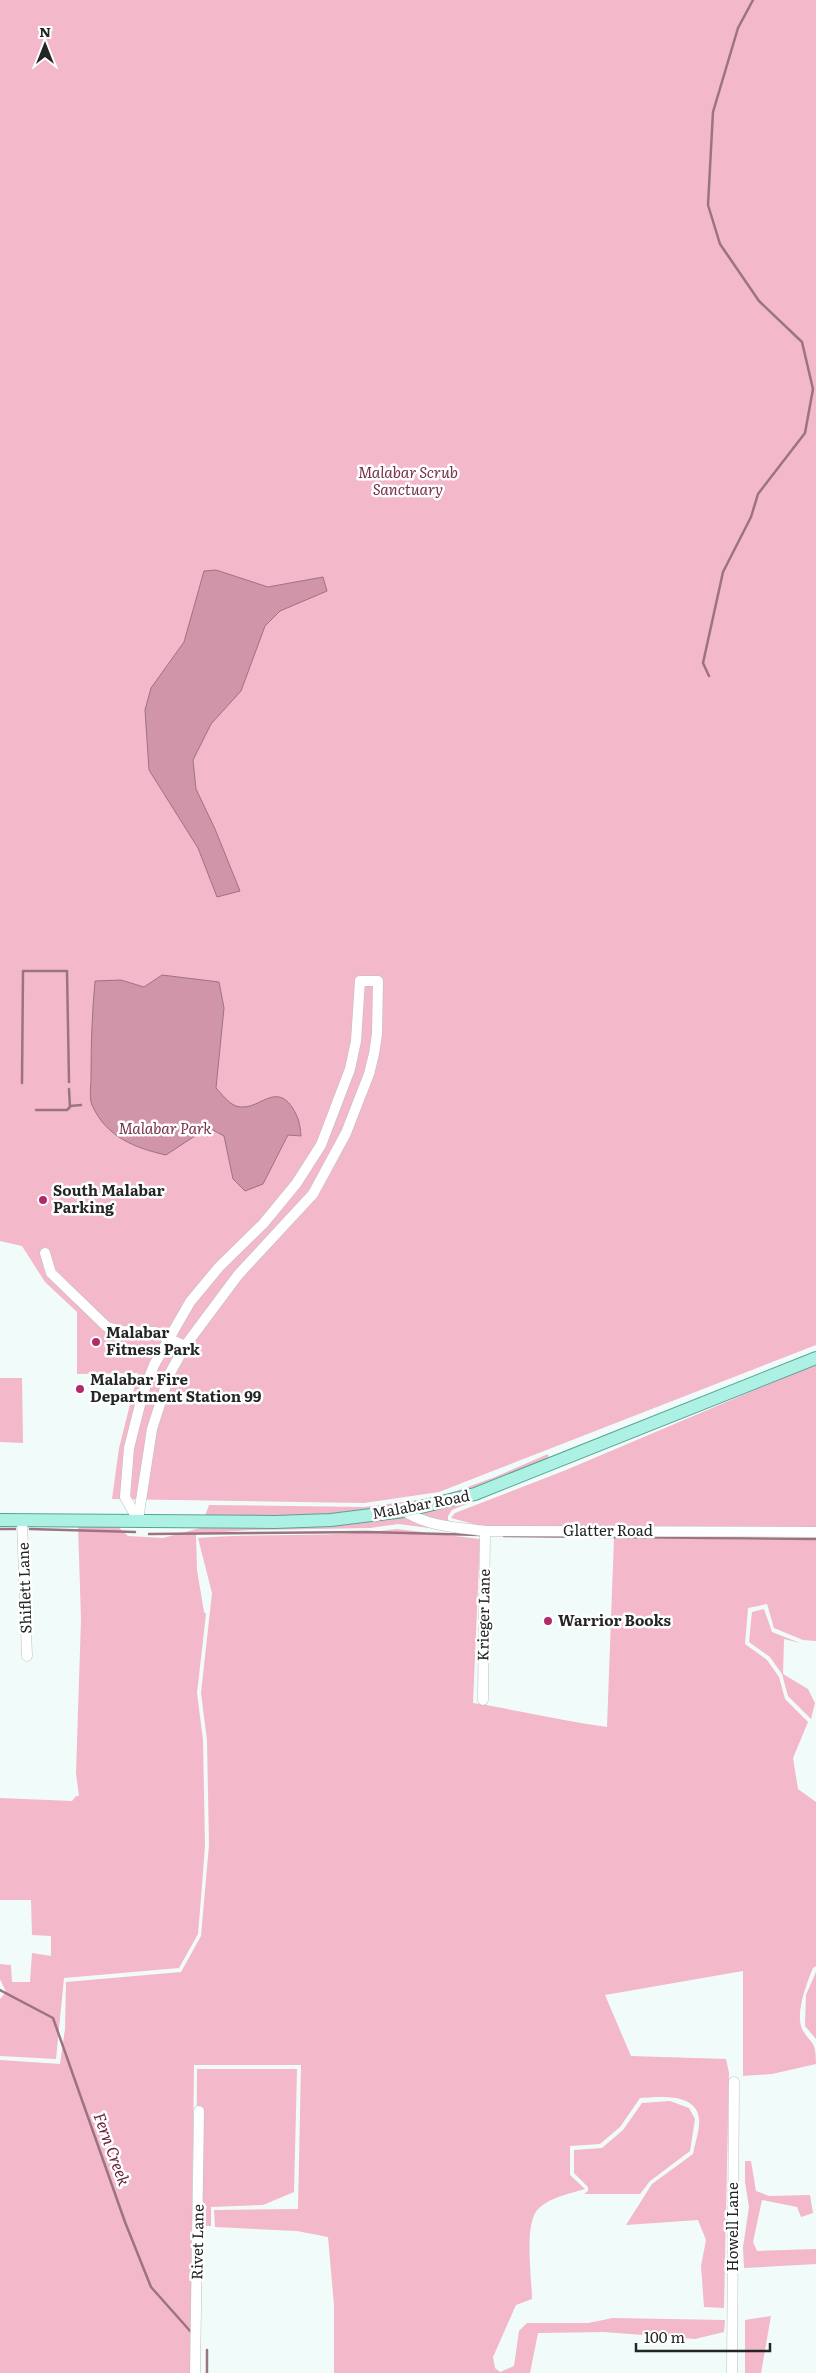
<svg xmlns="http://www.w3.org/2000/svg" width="816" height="2373" viewBox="0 0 816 2373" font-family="Literata,serif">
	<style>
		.green { fill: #f3b8ca }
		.water { fill: #d095a8; stroke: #9c7481 }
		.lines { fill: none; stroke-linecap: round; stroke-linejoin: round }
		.stream { stroke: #9c7481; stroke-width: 2.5 }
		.minor-casing { stroke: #b9c2c0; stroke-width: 11 }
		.major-casing { stroke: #58a395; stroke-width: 14 }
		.minor { stroke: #fff; stroke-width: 10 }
		.major { stroke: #acf1e4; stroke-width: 12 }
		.poi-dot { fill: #b32a68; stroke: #fff; stroke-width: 2 }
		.labels { text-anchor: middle; stroke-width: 5; stroke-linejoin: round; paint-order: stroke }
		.park-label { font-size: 15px; font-style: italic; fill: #78314d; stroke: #fff }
		.poi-label { font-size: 15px; font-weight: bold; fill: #232625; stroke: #fff; text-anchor: start }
		.street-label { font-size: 15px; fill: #232625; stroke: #fff }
		.water-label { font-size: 16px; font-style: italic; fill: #6a2340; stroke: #fff }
	</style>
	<rect width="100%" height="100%" fill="#f1fbf9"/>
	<!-- green -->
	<g class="green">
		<polygon points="0,0 816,0 816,1345 439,1492 364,1503 112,1499 119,1448 138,1373 77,1374 77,1312 45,1282 22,1246 0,1241"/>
		<polygon points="816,1364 816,1527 485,1527 451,1518 455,1513 566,1470"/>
		<polygon points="0,1378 22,1378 23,1443 0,1442"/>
		<path d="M 548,1454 L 549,1459 C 524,1469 500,1481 474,1489 C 387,1517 296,1517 205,1516 L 209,1505 L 364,1507 L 396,1503 L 440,1497 L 495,1477 Z"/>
		<polygon points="552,1469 452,1510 448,1516 448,1520 477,1534 398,1524 370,1528 251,1530 196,1534 197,1570 204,1612 206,1614 197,1693 203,1740 205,1845 202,1885 198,1934 179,1968 64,1978 56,2059 0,2056 0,1999 6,1992 0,1979 0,1964 11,1965 12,1982 30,1982 32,1953 51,1956 51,1936 32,1935 31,1900 0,1900 0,1798 72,1801 76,1796 79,1796 76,1773 81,1619 78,1525 116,1525 128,1536 163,1538 200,1528 201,1526 331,1525"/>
		<path d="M 397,1529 L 480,1539 L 473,1703 C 518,1710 562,1721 607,1727 L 614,1538 L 816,1540 L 816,1641 L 803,1640 L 774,1628 L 767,1604 L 748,1608 L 745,1644 L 767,1660 L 779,1677 L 785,1699 L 808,1722 L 793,1758 L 798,1789 L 816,1802 L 816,1966 L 813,1968 C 807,1982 795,2014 802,2029 C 812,2046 816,2040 816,2064 L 772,2074 L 743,2076 L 743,1971 L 605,1995 L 631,2056 L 726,2059 L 729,2073 L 724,2308 L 704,2307 L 701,2266 L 706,2240 L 698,2220 L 626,2225 L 652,2184 L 693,2154 C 695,2143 700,2130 699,2119 C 697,2092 657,2097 640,2098 L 620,2127 L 600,2144 L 570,2146 L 570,2175 L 585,2189 C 569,2194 551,2197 539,2208 C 523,2222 532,2279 532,2299 L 516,2305 L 493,2357 L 495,2368 L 500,2372 L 514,2366 L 519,2331 L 527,2323 L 588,2323 L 613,2318 L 725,2320 L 724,2332 L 695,2339 L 604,2332 L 538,2333 L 530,2373 L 334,2373 L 334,2305 L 328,2237 L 297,2231 L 215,2227 L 214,2210 L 298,2209 L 301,2065 L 194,2065 L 190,2373 L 0,2373 L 0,2060 L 60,2064 L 65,2029 L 66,1982 L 181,1972 L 201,1936 L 209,1845 L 207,1740 L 201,1693 L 212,1593 L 198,1538 C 264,1533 332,1538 397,1529 Z"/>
		<polygon points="764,1609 772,1632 800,1643 784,1639 783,1674 808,1689 815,1703 811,1719 788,1696 782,1674 770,1657 749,1642 752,1612"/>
		<polygon points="816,1972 816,2039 805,2026 806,1995"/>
		<polygon points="197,2069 297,2069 294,2192 263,2205 211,2207 211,2226 203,2226 198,2236 196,2264"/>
		<polygon points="670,2101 689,2108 695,2119 690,2151 650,2181 640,2194 584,2194 588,2191 588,2187 574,2173 574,2150 602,2148 623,2130 642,2103"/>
		<polygon points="745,2161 751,2161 756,2191 769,2196 810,2195 813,2213 801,2217 797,2207 762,2200 753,2242 757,2251 816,2249 816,2264 744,2268 743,2247 749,2207 745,2182"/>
		<polygon points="771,2316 761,2373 745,2373 745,2320"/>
	</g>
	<!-- water -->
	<g class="water">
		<polygon points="216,570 268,587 323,577 327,591 280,611 265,626 241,691 211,724 193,760 196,789 215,829 240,891 217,897 198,848 149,770 145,710 151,688 184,642 204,571"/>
		<path d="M 162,975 L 219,982 L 224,1008 L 216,1088 C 222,1094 228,1103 236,1106 C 258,1113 274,1081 292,1107 C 299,1118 300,1124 301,1136 L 288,1135 L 263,1184 L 245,1191 L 233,1179 L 224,1136 L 213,1130 L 204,1130 L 166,1155 C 135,1148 106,1137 92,1105 C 89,1098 91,1086 91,1078 C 91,1045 92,1013 95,981 L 121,980 L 144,987 Z"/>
	</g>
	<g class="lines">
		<!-- stream -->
		<g class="stream">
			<polyline points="709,676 703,663 723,572 751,517 758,494 805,433 813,389 802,342 759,301 720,244 708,205 713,112 738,28 753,0"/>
			<polyline points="22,1083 23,971 67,971 69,1082"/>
			<polyline points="70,1106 81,1105"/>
			<polyline points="36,1110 67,1110 70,1107 69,1089"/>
			<polyline points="0,1529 15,1529"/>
			<polyline points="30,1529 135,1532"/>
			<polyline points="149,1534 367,1532 480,1535"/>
			<polyline points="504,1536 816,1539"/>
			<polyline points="0,1990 53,2018 125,2222 151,2287 191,2332"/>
			<polyline points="207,2373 207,2350"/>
		</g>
		<!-- minor casing -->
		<g class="minor-casing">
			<g id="minor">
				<polygon points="360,981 378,981 377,1034 374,1054 369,1074 346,1133 313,1194 238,1275 185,1346 170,1373 152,1429 138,1520 125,1497 129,1448 143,1393 154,1365 190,1302 219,1267 263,1224 296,1184 321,1145 350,1069 356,1041"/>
				<polyline points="45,1253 51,1273 107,1327 123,1331 155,1332 185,1346"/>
				<path d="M 404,1511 C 429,1527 457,1527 485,1531 L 816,1532"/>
				<polyline points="22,1521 27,1656"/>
				<polyline points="483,1700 485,1531"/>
				<polyline points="195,2373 199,2111"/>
				<polyline points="732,2373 734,2082"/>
			</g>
		</g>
		<!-- major casing -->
		<g class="major-casing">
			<polyline id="major" points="0,1520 275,1522 331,1520 404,1511 475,1494 816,1358"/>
		</g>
		<!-- minor -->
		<use href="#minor" class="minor"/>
		<!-- major -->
		<use href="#major" class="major"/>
	</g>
	<!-- markers -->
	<g class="poi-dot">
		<circle cx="43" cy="1200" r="5"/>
		<circle cx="96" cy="1342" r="5"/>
		<circle cx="80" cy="1389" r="5"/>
		<circle cx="548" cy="1621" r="5"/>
	</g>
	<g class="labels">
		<!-- park labels -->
		<g class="park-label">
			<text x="408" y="478">Malabar Scrub<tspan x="408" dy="17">Sanctuary</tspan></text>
			<text x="165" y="1134">Malabar Park</text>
		</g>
		<!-- poi labels -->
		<g class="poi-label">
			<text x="53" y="1196">South Malabar<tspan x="53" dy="17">Parking</tspan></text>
			<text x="106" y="1338">Malabar<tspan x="106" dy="17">Fitness Park</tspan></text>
			<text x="90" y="1385">Malabar Fire<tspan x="90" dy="17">Department Station 99</tspan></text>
			<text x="558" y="1626">Warrior Books</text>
		</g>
		<!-- street labels -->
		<g class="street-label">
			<text transform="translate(421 1505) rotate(-11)" y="5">Malabar Road</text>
			<text x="608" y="1536">Glatter Road</text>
			<text transform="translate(25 1588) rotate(-92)" y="5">Shiflett Lane</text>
			<text transform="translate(484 1615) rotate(-89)" y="5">Krieger Lane</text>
			<text transform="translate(733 2227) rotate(-90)" y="5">Howell Lane</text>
			<text transform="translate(198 2242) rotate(-89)" y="5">Rivet Lane</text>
		</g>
		<!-- water labels -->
		<g class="water-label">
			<text transform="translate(112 2149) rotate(70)" y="6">Fern Creek</text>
		</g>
	</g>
	<!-- north arrow -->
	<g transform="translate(45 45)" stroke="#ffffff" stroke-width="4" paint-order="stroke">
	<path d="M0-4L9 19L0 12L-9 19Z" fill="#232625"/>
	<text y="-8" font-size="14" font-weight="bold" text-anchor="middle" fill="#232625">N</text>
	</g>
	<!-- scale -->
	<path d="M636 2343v8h134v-8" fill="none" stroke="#232625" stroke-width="2.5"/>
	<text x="644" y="2343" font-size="15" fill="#232625" stroke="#ffffff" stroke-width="4" paint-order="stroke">100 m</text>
</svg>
